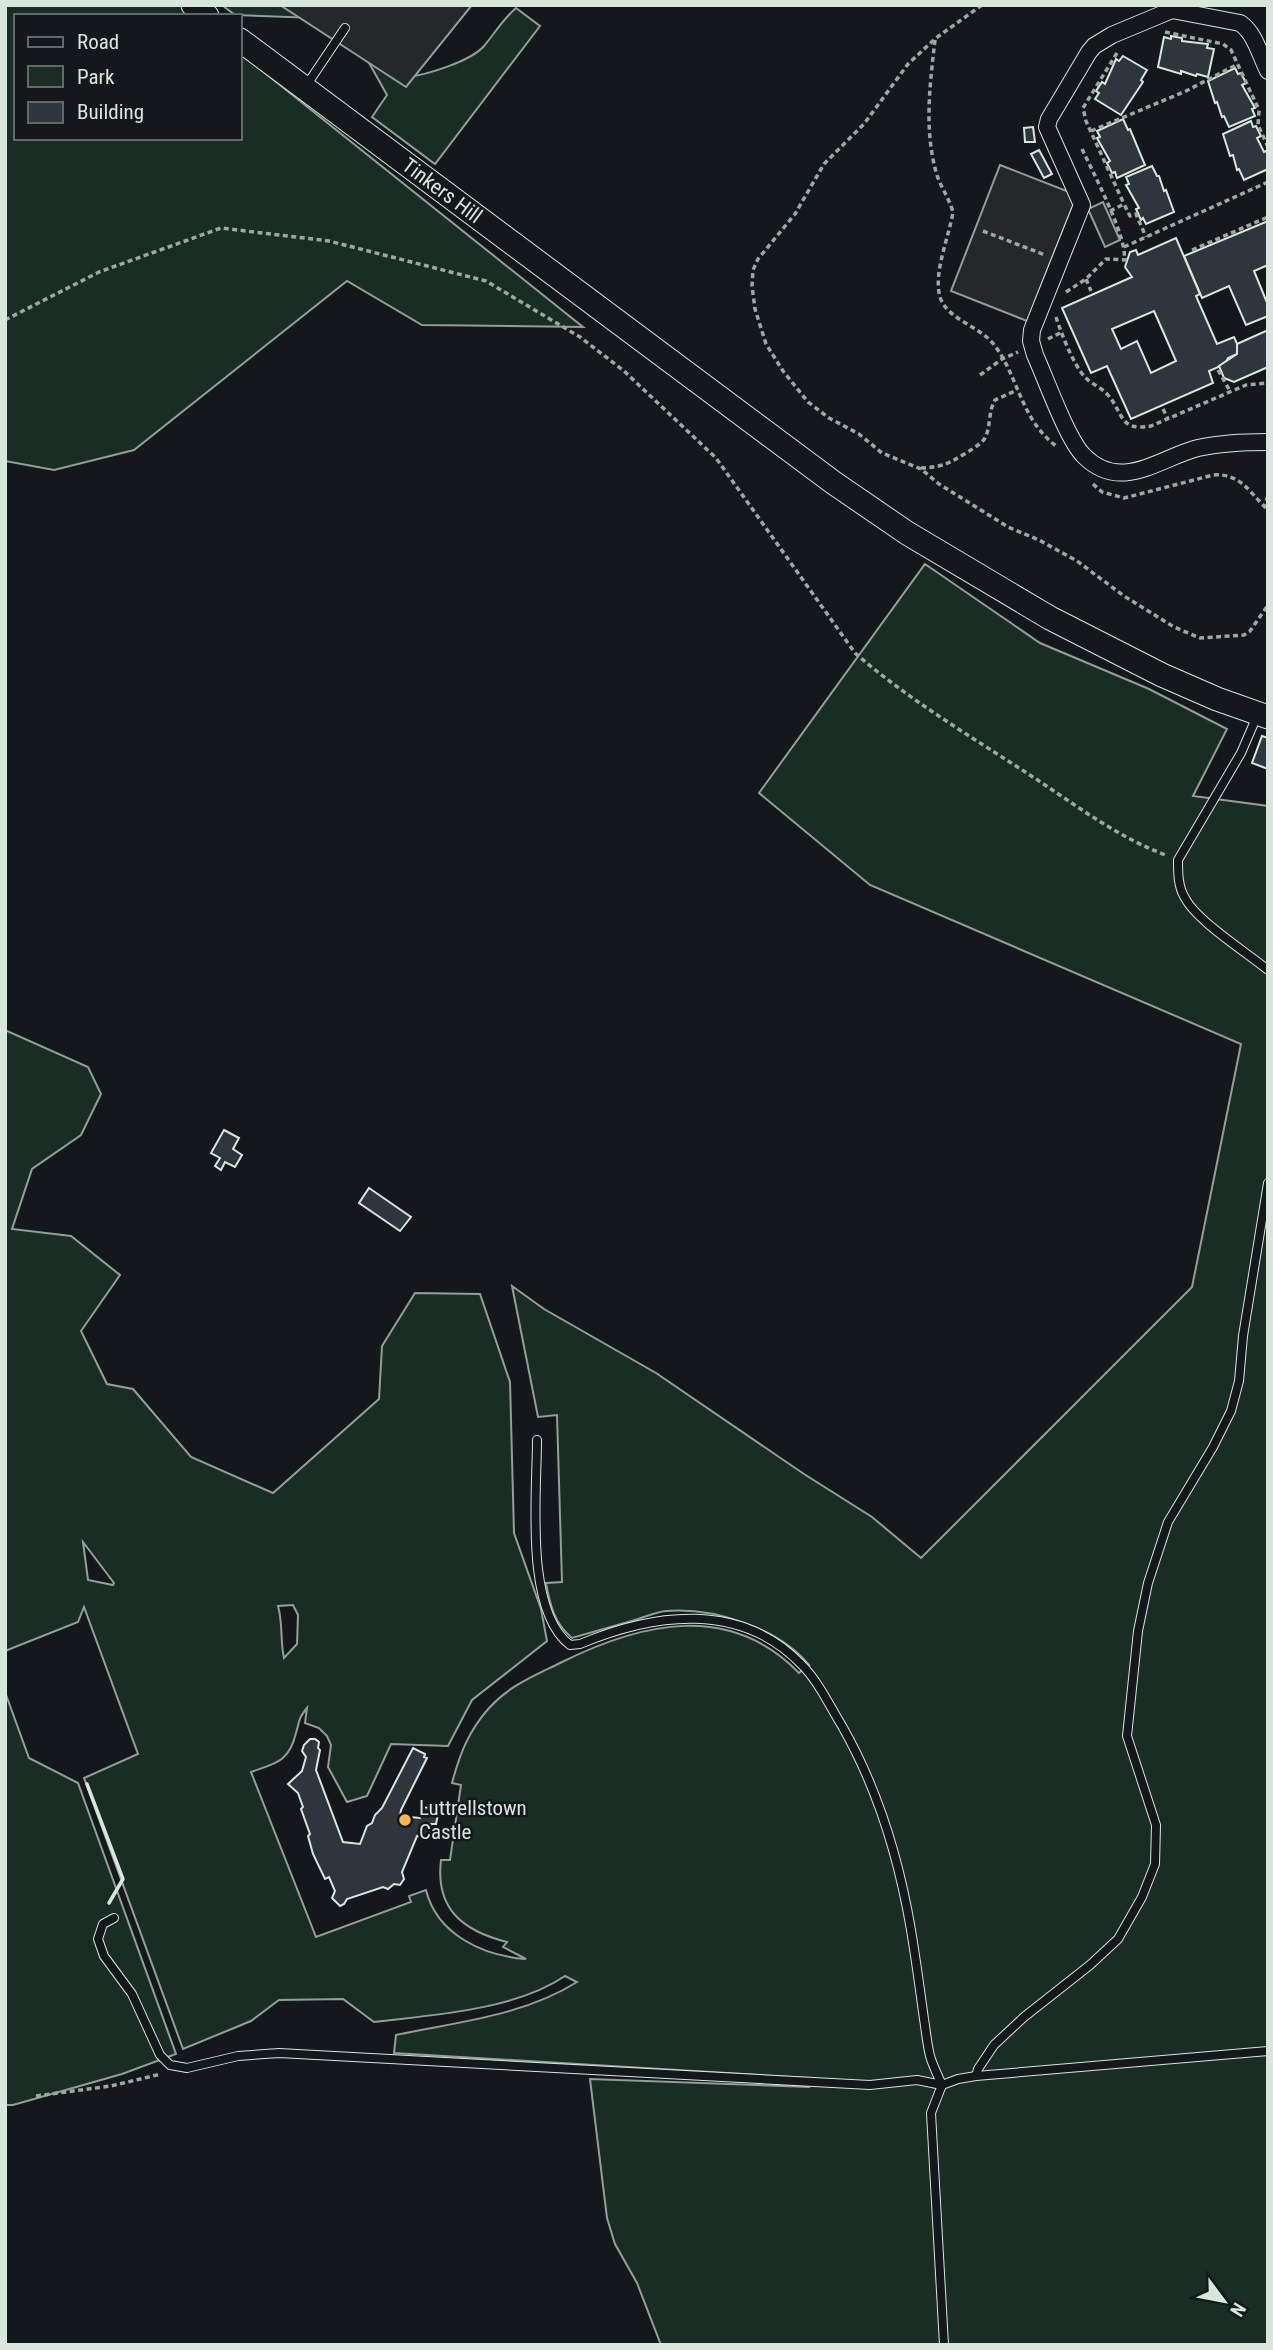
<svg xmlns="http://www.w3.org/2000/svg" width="1273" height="2350" viewBox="0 0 1273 2350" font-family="'Roboto Condensed',sans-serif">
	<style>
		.green { fill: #1a2d24; stroke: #939e99; stroke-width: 2; fill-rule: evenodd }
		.parking { fill: #24282b; stroke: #939e99; stroke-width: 2 }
		.building { fill: #2c363c; stroke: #d8e6dc; stroke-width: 2; fill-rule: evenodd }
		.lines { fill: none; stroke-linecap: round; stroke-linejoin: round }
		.lane-casing { stroke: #d8e6dc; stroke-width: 10 }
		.street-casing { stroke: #d8e6dc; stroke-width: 18 }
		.secondary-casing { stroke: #d8e6dc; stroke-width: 25 }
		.path { stroke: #9da8a2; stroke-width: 3.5; stroke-dasharray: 5 3.5; stroke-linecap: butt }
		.lane { stroke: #14181c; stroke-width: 8 }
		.street { stroke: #14181c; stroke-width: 16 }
		.secondary { stroke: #14181c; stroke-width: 23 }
		.wall { stroke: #d8e6dc; stroke-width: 3.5 }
		.poi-dot { fill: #ffb74d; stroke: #14181c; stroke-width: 2.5 }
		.labels { text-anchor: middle; stroke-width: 5; stroke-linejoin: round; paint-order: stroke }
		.street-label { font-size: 21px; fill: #d8e6dc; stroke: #14181c }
		.poi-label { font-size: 21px; fill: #d8e6dc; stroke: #14181c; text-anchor: start }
	</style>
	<rect width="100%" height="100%" fill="#14181c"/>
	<!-- green -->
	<g class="green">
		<polygon points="5,5 180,5 193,16 16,16 16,138 240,138 240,53 583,327 422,325 347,281 134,450 54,470 5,461"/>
		<polygon points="222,5 298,5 315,18 235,15"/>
		<path d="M 516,8 L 540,26 L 435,164 L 372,117 L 387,95 L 359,45 L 407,77 C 427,75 471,61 484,46 C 495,33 503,19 516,8 Z"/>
		<path d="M 925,564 L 1040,643 L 1149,689 L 1227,729 L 1193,796 L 1268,806 L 1268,2345 L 661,2345 L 637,2283 L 615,2244 L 607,2218 L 590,2079 L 809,2087 L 809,2078 L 394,2053 L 396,2035 C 457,2022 523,2016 577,1982 L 565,1976 C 515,2010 433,2015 374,2022 L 343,1999 L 279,2000 L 251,2021 L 183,2049 L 84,1778 L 138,1754 L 84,1607 L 78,1622 L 5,1651 L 5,1030 L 88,1067 L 101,1094 L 81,1135 L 32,1169 L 12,1229 L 71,1236 L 120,1275 L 81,1331 L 107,1384 L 133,1389 L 191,1457 L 273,1493 L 379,1399 L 382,1346 L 415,1293 L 480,1294 L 510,1382 L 514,1533 L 541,1609 L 547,1641 L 472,1700 L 448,1746 L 391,1744 L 367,1796 L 347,1802 L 328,1767 L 331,1745 L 327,1736 L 319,1728 L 305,1723 L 307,1708 C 298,1719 300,1720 296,1733 C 289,1762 276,1763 251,1772 L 316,1937 L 411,1902 L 409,1896 L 426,1890 C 437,1935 484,1956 526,1959 L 503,1947 L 507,1942 C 463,1931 435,1909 441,1860 L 450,1860 L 461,1785 L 452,1783 C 460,1753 469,1730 490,1707 C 510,1685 536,1675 562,1662 C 641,1623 729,1601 799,1673 L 809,1665 C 779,1628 713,1607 666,1611 C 656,1612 645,1617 635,1620 C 614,1626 593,1632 572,1638 C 554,1623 550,1605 546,1583 L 562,1582 L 557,1415 L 538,1417 L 512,1286 L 544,1309 L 656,1373 L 804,1474 L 872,1517 L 921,1558 L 1192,1287 L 1241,1044 L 870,885 L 759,793 ZM 83,1542 L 114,1583 L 113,1585 L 88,1580 ZM 293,1605 L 298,1615 L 297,1644 L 284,1658 C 280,1640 283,1623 278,1606 Z"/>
		<polygon points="5,1692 29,1758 78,1783 176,2054 122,2074 13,2105 5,2105"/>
	</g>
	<!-- parking -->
	<g class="parking">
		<polygon points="280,5 472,5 406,87"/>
		<polygon points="1000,165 1077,195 1027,321 951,291"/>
		<polygon points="1103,202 1120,240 1105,247 1088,209"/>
	</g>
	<!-- building -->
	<g class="building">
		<polygon points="1171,36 1182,38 1182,41 1208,44 1207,48 1214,49 1208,77 1197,74 1196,76 1181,71 1181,74 1158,67 1164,37 1171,39"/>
		<polygon points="1123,56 1147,70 1141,80 1143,82 1121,115 1095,99 1099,93 1096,91 1102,82 1105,84 1116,59 1119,61"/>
		<polygon points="1235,68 1238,74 1241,73 1246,83 1242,85 1255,108 1252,109 1255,116 1229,127 1224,116 1222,117 1217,102 1215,103 1208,81"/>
		<polygon points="1123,119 1128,130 1130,129 1145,165 1117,178 1115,172 1112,173 1107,163 1110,161 1097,138 1100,137 1097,131"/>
		<polygon points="1251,121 1253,127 1256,126 1261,136 1257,138 1264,152 1266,151 1268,154 1268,169 1244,180 1239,169 1237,170 1233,155 1230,156 1223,134"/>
		<polygon points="1033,127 1035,142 1025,142 1024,128"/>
		<polygon points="1039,150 1052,174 1044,178 1031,154"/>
		<polygon points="1152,166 1157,176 1159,176 1164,191 1166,190 1174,212 1146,224 1143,218 1141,220 1136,209 1139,208 1126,185 1129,184 1126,177"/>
		<polygon points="1268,221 1268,265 1254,271 1268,305 1268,316 1246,325 1229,286 1202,298 1184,256"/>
		<path d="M 1176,238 L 1200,294 L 1196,296 L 1217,344 L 1234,337 L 1239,348 L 1237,354 L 1228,358 L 1225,364 L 1209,371 L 1213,383 L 1131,419 L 1107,366 L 1091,373 L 1062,308 L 1132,277 L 1125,267 L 1130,252 L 1136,250 L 1138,255 ZM 1154,311 L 1176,361 L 1151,373 L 1137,341 L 1121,349 L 1112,329 Z"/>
		<polygon points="1268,330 1268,367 1234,382 1224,378 1219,366 1237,354 1237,344"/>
		<polygon points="1262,736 1268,738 1268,769 1252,763"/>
		<polygon points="224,1130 239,1138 233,1149 242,1155 235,1167 225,1162 221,1170 215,1166 220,1158 211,1153"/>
		<polygon points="369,1188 411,1217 400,1231 359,1203"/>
		<polygon points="310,1739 315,1739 319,1742 318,1748 320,1750 316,1770 343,1842 360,1844 367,1826 372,1823 375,1815 382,1808 413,1748 425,1754 424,1757 427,1758 401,1810 400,1816 420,1818 421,1807 439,1809 436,1824 431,1824 430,1837 417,1836 402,1872 404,1879 400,1885 394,1884 388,1889 383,1887 347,1899 344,1904 340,1906 332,1898 335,1891 329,1877 325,1879 313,1854 308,1836 310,1834 301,1809 303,1807 298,1793 288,1784 302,1771 306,1757 302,1751 304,1745"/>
	</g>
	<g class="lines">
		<!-- lane casing -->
		<g class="lane-casing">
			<g id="lane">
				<polyline points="306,86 345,28"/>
				<path d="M 1257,716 L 1241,753 L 1178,860 C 1178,873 1178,887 1185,898 C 1197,921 1246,952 1268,970"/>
				<path d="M 537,1440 C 537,1493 524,1610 570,1645 L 580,1644 C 654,1613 740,1601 801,1664 C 819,1682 829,1705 842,1726 C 878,1789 899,1859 911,1930 C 916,1960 920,1990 924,2019 C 926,2031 927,2044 930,2056 C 933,2066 938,2076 942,2085"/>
				<polyline points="114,1918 103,1924 98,1939 104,1956 132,1994 160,2055 170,2065 187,2068 238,2056 279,2053 870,2085 917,2080 942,2085"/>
				<polyline points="976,2076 978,2069 994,2045 1024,2017 1090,1965 1118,1939 1142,1897 1155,1864 1156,1825 1127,1736 1138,1631 1148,1583 1168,1522 1213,1447 1231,1411 1239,1381 1243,1336 1268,1183"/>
				<polyline points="944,2345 931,2113 942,2085 958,2079 976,2076 1268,2051"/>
			</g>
		</g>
		<!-- street casing -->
		<g class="street-casing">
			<path id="street" d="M 1268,71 C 1260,55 1255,33 1240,23 L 1172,10 L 1112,35 L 1094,46 L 1089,52 L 1049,119 L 1047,127 L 1082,205 L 1032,330 L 1031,341 L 1035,355 C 1046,379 1067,439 1084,456 C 1121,493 1159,458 1198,448 C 1221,443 1245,442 1268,442"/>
		</g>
		<!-- secondary casing -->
		<g class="secondary-casing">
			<g id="secondary">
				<polyline points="193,5 207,16"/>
				<path id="s1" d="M 240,40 L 834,483 L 907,533 L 1050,618 L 1162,675 L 1217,699 L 1268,717"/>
			</g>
		</g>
		<!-- path -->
		<g class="path">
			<polyline points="982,5 936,38 908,64 864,124 824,164 795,214 758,259 753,270 752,286 755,309 766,344 783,371 808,402 829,418 859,434 882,453 921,469 939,484 1008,527 1039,540 1077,561 1124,596 1174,627 1200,638 1244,635 1250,631 1268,605"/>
			<polyline points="1165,32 1223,44 1231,50 1259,110 1258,125 1268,147"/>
			<path d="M 935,40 C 930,84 924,128 936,172 C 940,186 949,198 953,212 C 949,237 933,273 940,297 C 947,320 981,326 995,346 C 1019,378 1020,418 1056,446"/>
			<polyline points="1117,53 1083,108 1086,121 1124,204"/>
			<polyline points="1091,131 1186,91 1238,64"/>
			<path d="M 1082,149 C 1092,170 1129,241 1124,260"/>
			<polyline points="1110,211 1124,204 1130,216 1136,214 1146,237"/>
			<polyline points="983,231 1045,255"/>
			<polyline points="1124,247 1268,182"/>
			<polyline points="1192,250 1268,217"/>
			<polyline points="1086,279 1091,291"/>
			<polyline points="1066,292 1086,279 1106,259 1127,260"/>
			<path d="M 1056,317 C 1061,333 1074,366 1085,377 C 1091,384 1101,387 1107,394 C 1124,412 1118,432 1151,426 L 1246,385 L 1268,383"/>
			<path d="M 5,320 L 99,272 L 221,228 L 329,241 L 486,281 L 580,337 L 624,371 L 716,458 L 855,653 C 910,701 975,739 1036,779 C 1077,806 1119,838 1166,855"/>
			<polyline points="1048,339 1062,332"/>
			<polyline points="1218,370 1230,391"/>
			<polyline points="980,375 1002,359 1018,352"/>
			<polyline points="1163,409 1168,419"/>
			<path d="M 921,468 C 928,468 935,467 943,465 C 950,463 982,445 985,438 C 991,426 988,412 995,400 L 1017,390"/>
			<path d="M 1093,484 L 1102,492 L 1124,498 L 1213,475 C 1239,473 1248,490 1264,506"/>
			<polyline points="1268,496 1264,506 1268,511"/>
			<polyline points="36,2096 111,2086 161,2074"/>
		</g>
		<!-- lane -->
		<use href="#lane" class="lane"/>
		<!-- street -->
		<use href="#street" class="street"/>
		<!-- secondary -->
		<use href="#secondary" class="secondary"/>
		<!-- wall -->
		<polyline class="wall" points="87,1784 123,1879 109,1903"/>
	</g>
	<!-- markers -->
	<circle class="poi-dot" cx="405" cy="1820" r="7"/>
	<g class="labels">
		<!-- street labels -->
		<g class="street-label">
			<text dy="7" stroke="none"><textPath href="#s1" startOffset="252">Tinkers Hill</textPath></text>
		</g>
		<!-- poi labels -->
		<g class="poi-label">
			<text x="419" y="1815">Luttrellstown<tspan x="419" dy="24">Castle</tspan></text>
		</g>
	</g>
	<!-- border -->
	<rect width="1273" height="2350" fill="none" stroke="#d8e6dc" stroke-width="14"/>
	<!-- legend -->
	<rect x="14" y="14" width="228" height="126" fill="#14181c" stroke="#626a69" stroke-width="2"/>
	<rect x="28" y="37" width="35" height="10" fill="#14181c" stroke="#626a69" stroke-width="2"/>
	<text x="77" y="49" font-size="21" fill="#d8e6dc">Road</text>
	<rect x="28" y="66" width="35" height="21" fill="#1a2d24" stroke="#626a69" stroke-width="2"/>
	<text x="77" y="84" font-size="21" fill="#d8e6dc">Park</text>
	<rect x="28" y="102" width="35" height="21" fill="#2c363c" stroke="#626a69" stroke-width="2"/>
	<text x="77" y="119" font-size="21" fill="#d8e6dc">Building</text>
	<!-- north arrow -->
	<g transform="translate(1224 2301) rotate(122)" stroke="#14181c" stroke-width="5" paint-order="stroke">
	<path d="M0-5L12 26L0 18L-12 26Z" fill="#d8e6dc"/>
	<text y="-10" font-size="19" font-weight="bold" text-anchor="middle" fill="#d8e6dc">N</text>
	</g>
</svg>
